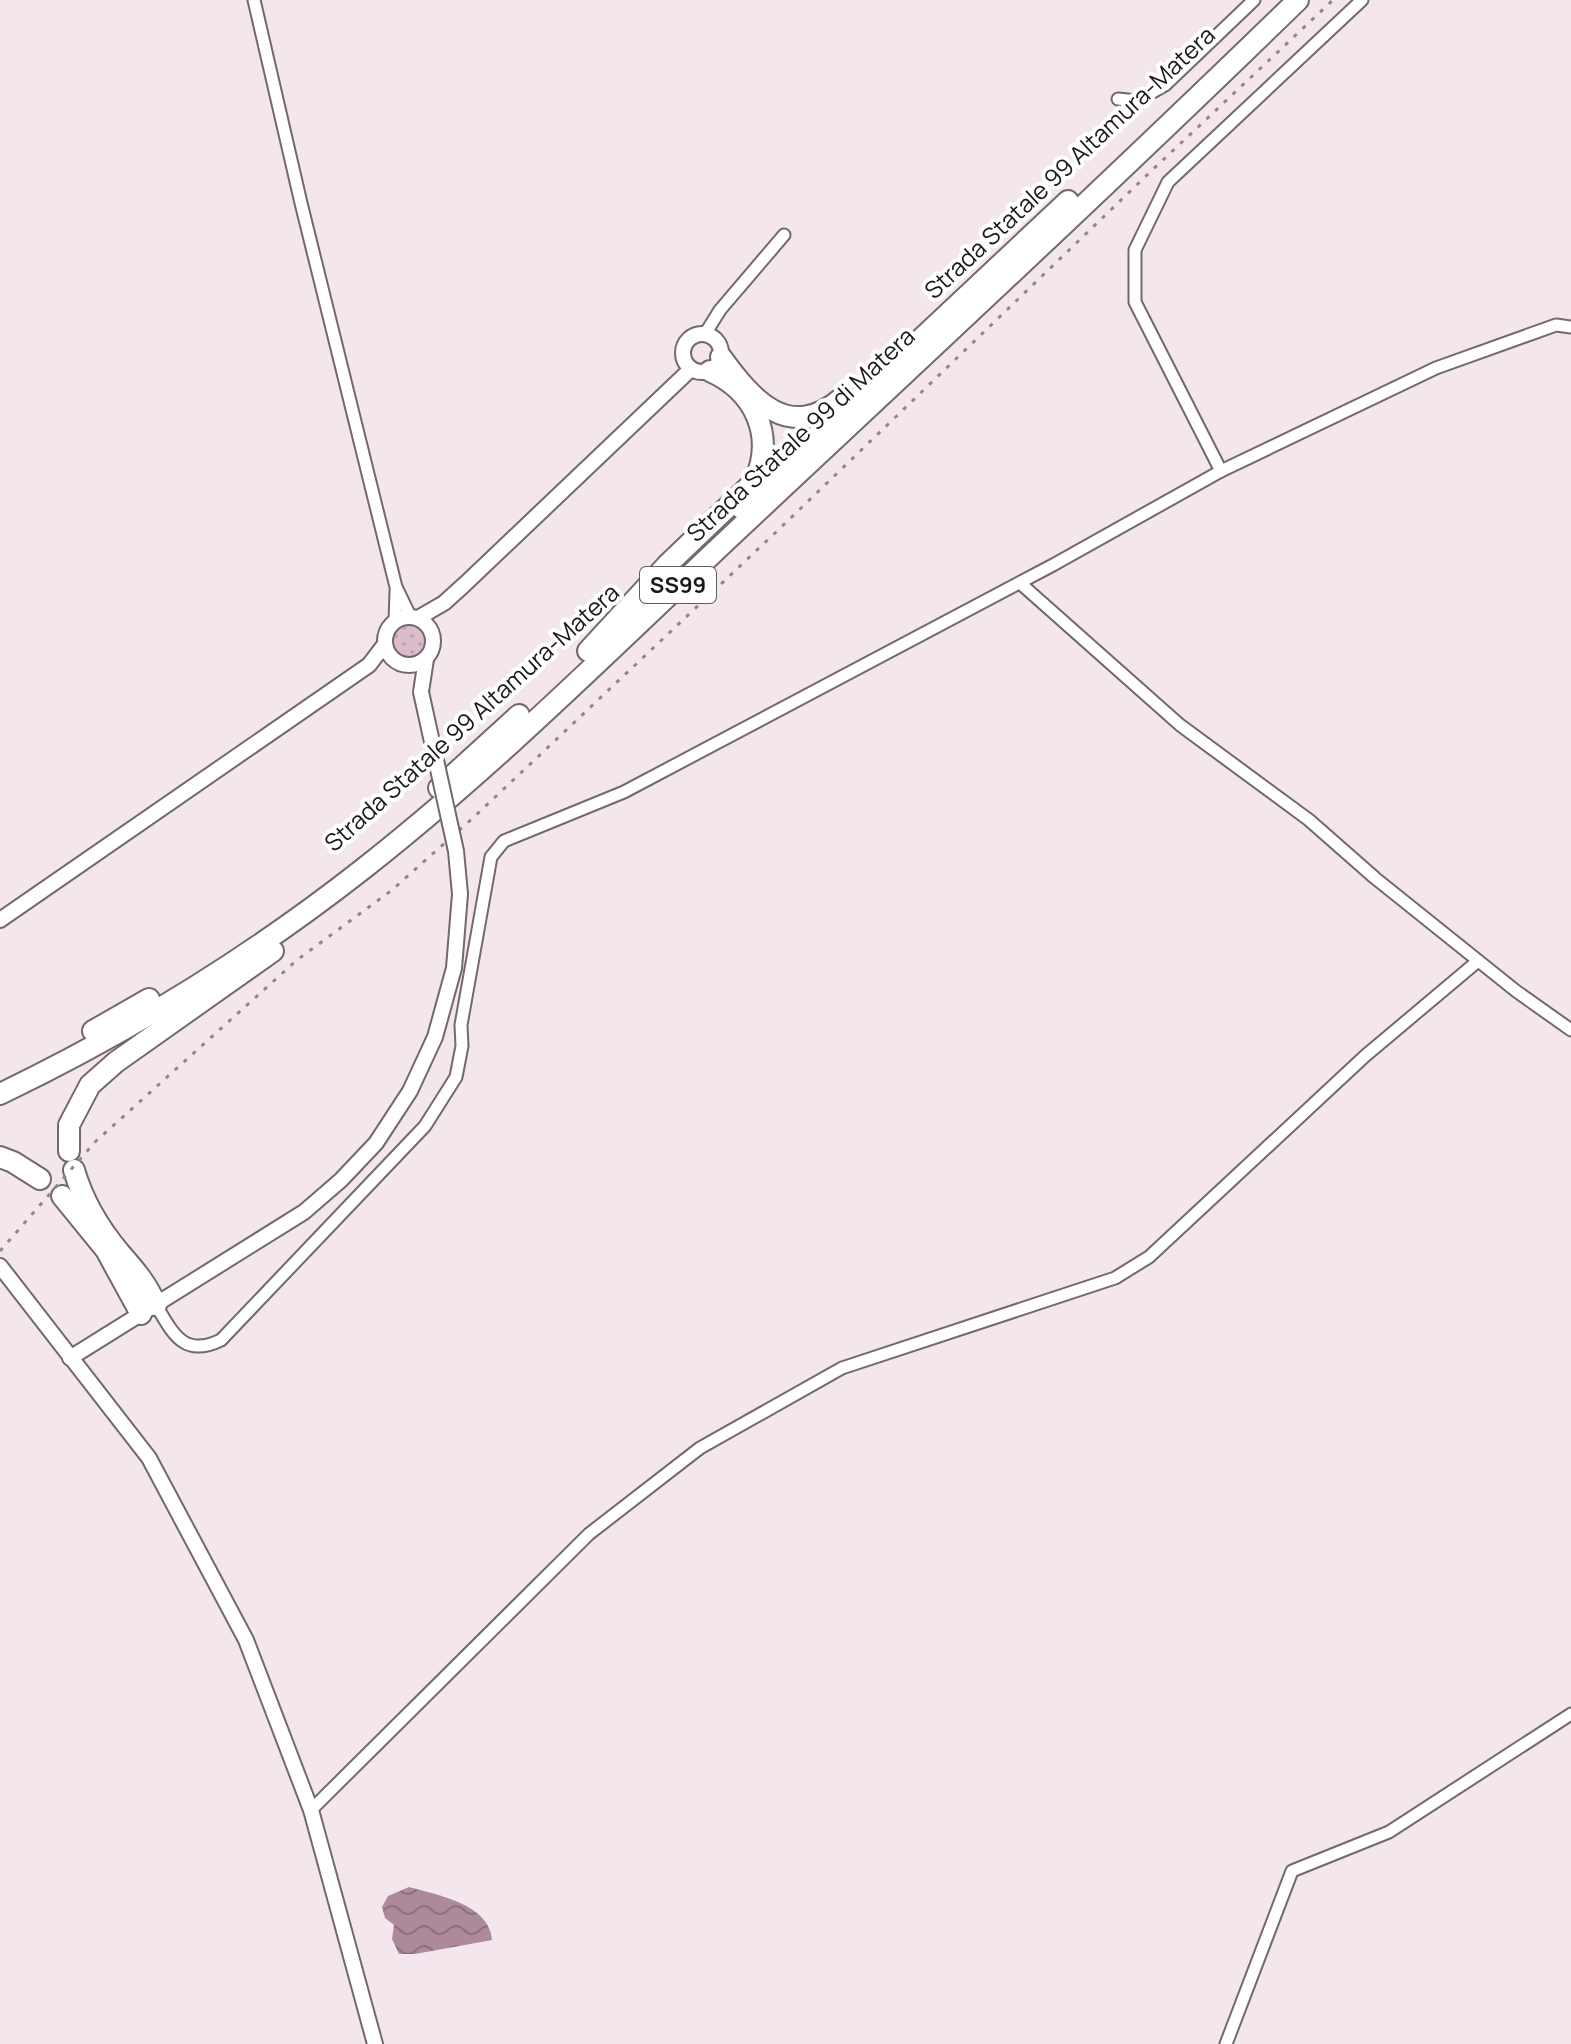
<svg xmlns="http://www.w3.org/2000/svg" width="1571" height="2044" viewBox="0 0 1571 2044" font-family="Manrope,sans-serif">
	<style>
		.green { fill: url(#green-dots) }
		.water { fill: url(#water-waves) }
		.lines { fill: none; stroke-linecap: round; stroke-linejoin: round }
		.street-casing { stroke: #73686d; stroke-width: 15 }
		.secondary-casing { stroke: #73686d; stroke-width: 18 }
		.highway-casing { stroke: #73686d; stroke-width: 24 }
		.street { stroke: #fff; stroke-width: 11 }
		.secondary { stroke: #fff; stroke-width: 14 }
		.highway { stroke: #fff; stroke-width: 20 }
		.rail { stroke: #90878c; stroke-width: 3; stroke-dasharray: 4 8; stroke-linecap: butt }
		.secondary-bridge-casing { stroke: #73686d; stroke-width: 18; stroke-linecap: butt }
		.secondary-bridge { stroke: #fff; stroke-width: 14 }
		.labels { text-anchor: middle; stroke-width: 8; stroke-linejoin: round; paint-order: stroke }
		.shield { fill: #fff; stroke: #615e5f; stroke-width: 2 }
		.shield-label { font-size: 22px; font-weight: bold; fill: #1d191b }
		.street-label { font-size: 24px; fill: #1d191b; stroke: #fff }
	</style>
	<defs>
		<pattern id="green-dots" width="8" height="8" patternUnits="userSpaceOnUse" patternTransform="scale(2)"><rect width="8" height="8" fill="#dabccc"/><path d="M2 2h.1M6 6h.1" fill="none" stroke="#bba1af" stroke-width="1.8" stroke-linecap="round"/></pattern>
		<pattern id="water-waves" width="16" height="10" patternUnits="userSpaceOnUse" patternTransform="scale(2)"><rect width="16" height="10" fill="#ad899c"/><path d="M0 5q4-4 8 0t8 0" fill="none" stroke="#8c6f7e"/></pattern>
	</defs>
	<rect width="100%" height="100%" fill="#f3e6ed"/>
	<!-- green -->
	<circle class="green" cx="409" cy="641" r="17"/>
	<!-- water -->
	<path class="water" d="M 409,1887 C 437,1895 490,1904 492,1940 L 415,1954 L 399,1954 L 392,1939 L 394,1925 L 385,1918 L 382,1907 L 388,1896 Z"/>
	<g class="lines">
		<!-- street casing -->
		<g class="street-casing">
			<g id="street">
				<polyline points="254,0 301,203 396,587 410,616"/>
				<polyline points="1118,99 1137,101 1165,85 1254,0"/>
				<polyline points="705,334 720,310 784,235"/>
				<polyline points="1221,471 1135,302 1135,250 1168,182 1362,0"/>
				<polyline points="1020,583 1180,725 1309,820 1375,878 1516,991 1571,1030"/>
				<polyline points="395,621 396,591"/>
				<path d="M 156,1305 C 173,1334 184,1358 221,1340 L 425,1126 L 456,1077 L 462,1046 L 461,1025 L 491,857 L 504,841 L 624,792 L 1053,565 L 1221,471 L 1436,368 L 1556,325 L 1571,327"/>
				<polyline points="311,1810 589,1534 700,1448 842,1368 1115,1278 1149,1257 1365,1056 1478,961"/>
				<polyline points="1226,2044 1292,1871 1389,1832 1571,1714"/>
			</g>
		</g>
		<!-- secondary casing -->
		<g class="secondary-casing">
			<g id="secondary">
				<circle cx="702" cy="353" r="19"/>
				<circle cx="409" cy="641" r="24"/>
				<polyline points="418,618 444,603 465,584 691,369"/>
				<polyline points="421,692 426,659"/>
				<polyline points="0,920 369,665 385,644"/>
				<polyline points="0,1266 149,1458 246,1640 311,1810 375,2044"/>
				<polyline points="70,1358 304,1212 341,1180 376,1143 410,1091 435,1037 454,968 460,894"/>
			</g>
		</g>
		<!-- highway casing -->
		<g class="highway-casing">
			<g id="highway">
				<path d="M 721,357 C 752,400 789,443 842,398"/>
				<polyline points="741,508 1068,201"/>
				<path d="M 588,651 L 667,565 L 755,481 C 775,435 755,391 710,371"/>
				<polyline points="439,788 519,715"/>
				<polyline points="93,1031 149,999"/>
				<path d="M 0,1094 C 129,1032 251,957 363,869 C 498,763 619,641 744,524 C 930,350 1116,177 1298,0"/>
				<polyline points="69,1151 69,1125 90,1085 116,1062 273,951"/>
				<polyline points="0,1157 13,1162 40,1179"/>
				<path d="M 74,1170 C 83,1201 99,1228 120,1253 C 135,1270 147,1284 156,1305"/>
				<polyline points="62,1196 106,1250 141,1314"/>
			</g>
		</g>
		<!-- street -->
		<use href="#street" class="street"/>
		<!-- secondary -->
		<use href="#secondary" class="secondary"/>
		<!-- highway -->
		<use href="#highway" class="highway"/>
		<!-- rail -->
		<polyline class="rail" points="0,1251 95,1142 297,960 392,890 474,817 774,534 1146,176 1333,0"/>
		<!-- secondary-bridge casing -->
		<g class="secondary-bridge-casing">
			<polyline id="secondary-bridge" points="421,692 456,851 460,894"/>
		</g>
		<!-- secondary-bridge -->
		<use href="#secondary-bridge" class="secondary-bridge"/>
	</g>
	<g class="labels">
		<!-- shield labels -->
		<rect class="shield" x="640" y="567" width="76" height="36" rx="6"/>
		<g class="shield-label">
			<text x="678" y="593">SS99</text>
		</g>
		<!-- street labels -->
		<g class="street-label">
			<text transform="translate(1070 163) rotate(-43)" y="8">Strada Statale 99 Altamura-Matera</text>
			<text transform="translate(801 435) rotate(-43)" y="8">Strada Statale 99 di Matera</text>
			<text transform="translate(472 718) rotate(-42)" y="8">Strada Statale 99 Altamura-Matera</text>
		</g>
	</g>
</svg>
